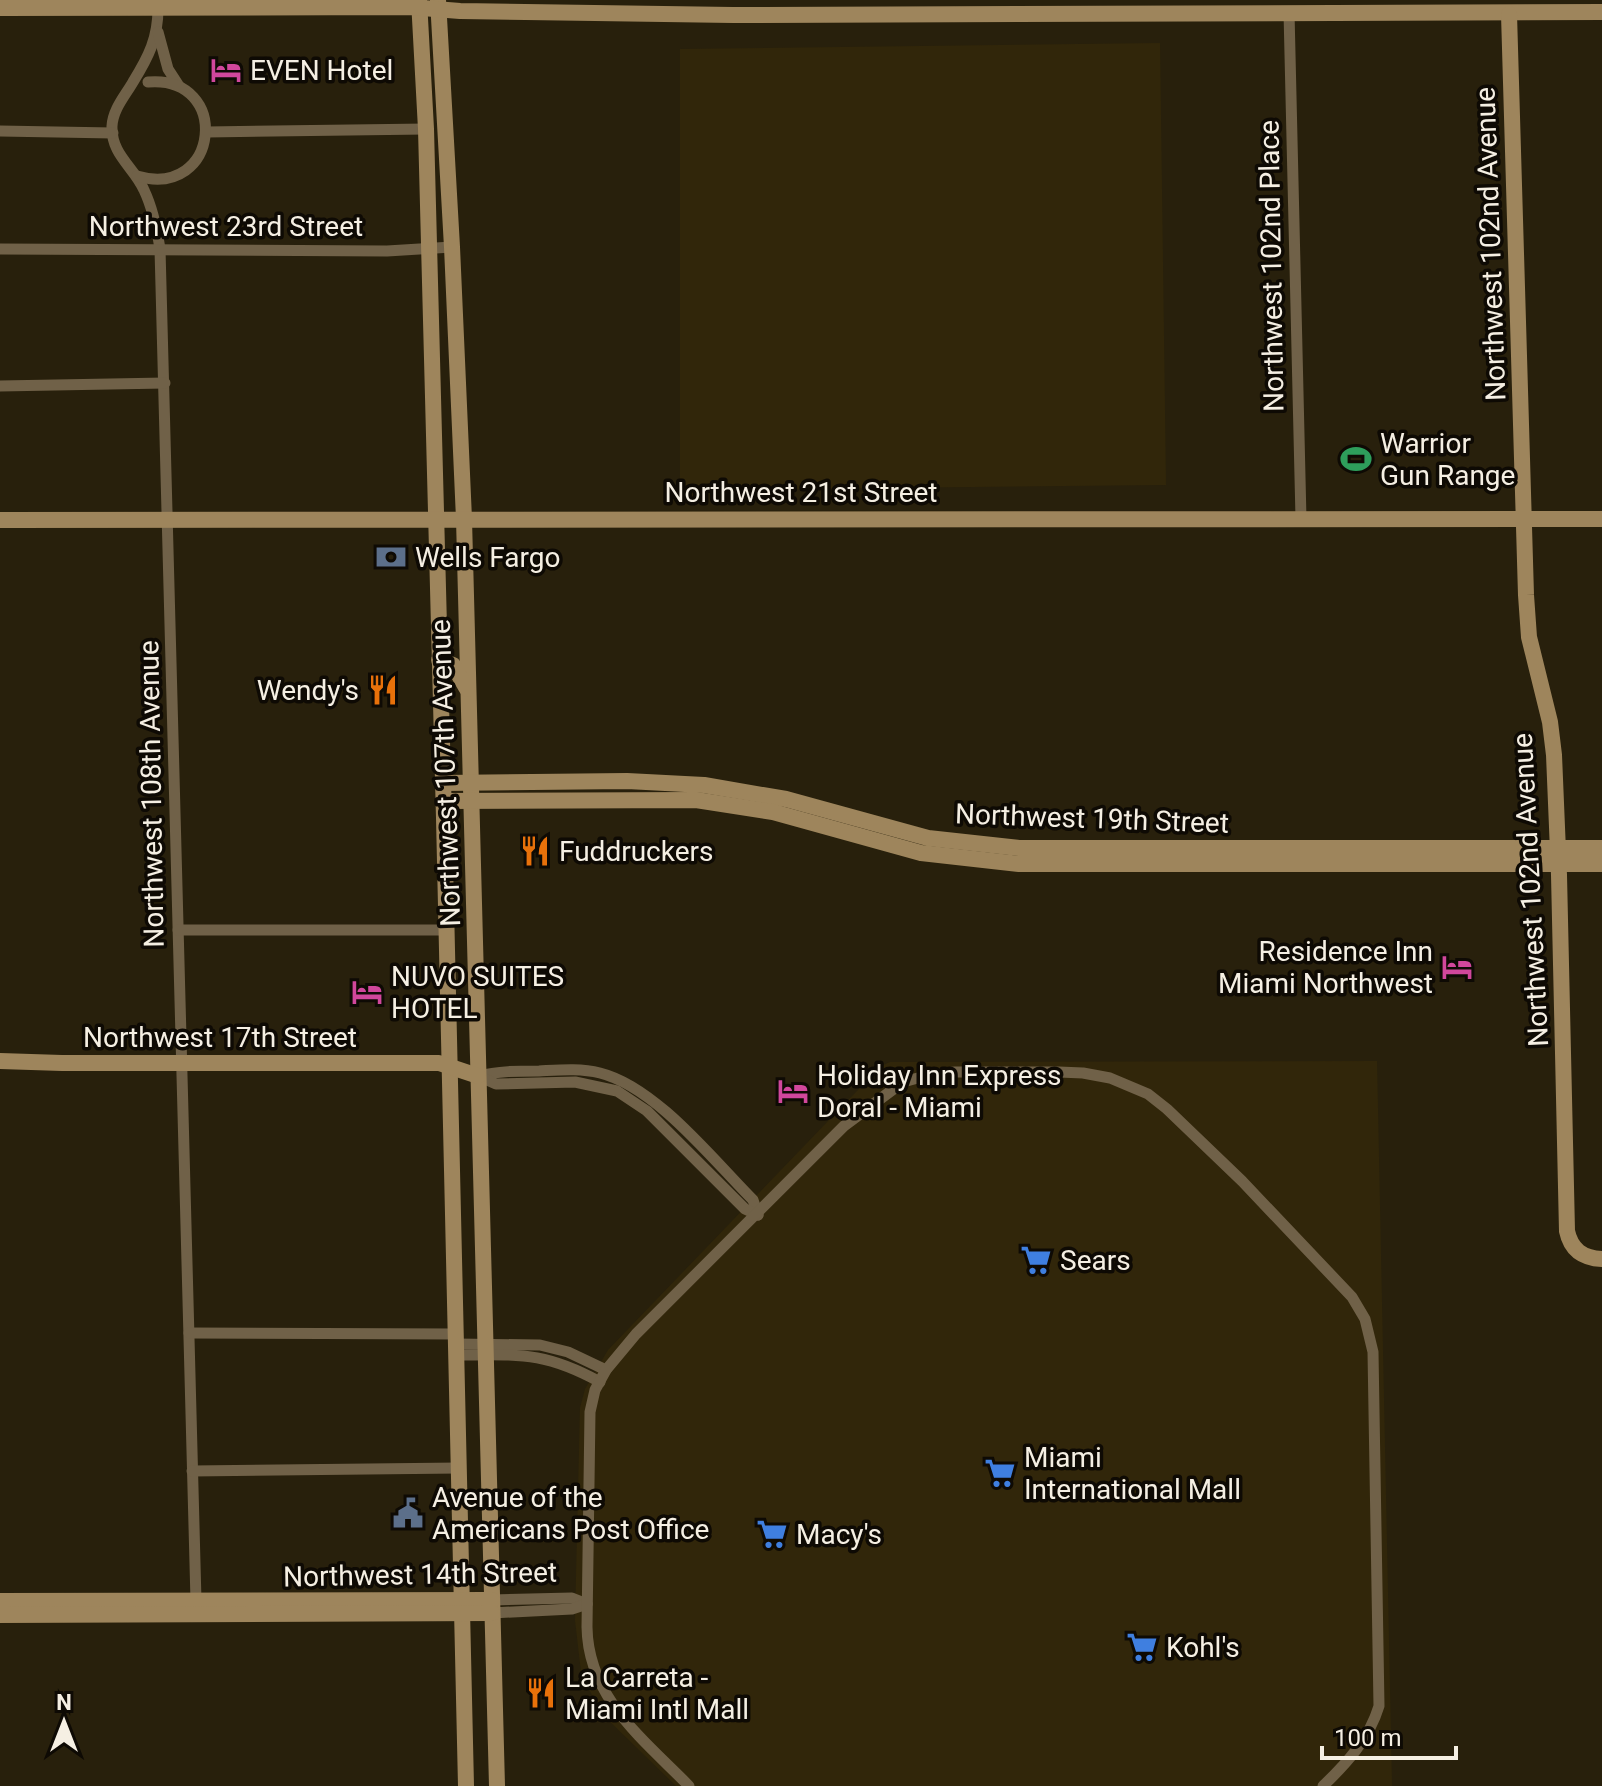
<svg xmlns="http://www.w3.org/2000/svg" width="1602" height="1786" viewBox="0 0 1602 1786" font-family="Roboto,sans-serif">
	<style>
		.built { fill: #31260a }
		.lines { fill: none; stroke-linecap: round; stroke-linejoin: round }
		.street { stroke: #706148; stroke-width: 11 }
		.secondary { stroke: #9e855c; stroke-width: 16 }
		.labels { text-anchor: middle; stroke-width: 7; stroke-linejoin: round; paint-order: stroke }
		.poi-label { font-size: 28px; fill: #f5efe3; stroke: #0e0a04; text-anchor: start }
		.street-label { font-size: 28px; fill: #f5efe3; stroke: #0e0a04 }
	</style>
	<rect width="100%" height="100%" fill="#28200c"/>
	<!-- built -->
	<g class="built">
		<polygon points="1160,43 1166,485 680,490 680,49"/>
		<polygon points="1377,1061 1392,1786 676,1786 600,1712 581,1672 575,1620 580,1408 585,1389 608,1350 881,1066 890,1062"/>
	</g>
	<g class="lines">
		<!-- street -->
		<g class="street">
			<path d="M 158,8 C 158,38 149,56 133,82 C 125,96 113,109 112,126 C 111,155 134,167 144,190 C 153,209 157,229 160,249 L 196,1601"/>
			<polyline points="1289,12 1301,519"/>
			<polyline points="158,32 168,69 179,86"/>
			<polyline points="0,131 113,133"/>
			<polyline points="207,132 426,129"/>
			<path d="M 137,176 C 220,200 232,75 148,82"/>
			<polyline points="0,249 387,251 452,247"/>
			<polyline points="0,386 165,383"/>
			<polyline points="178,930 446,930"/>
			<path d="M 478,1076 C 498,1071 518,1071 539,1071 C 559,1070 580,1068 600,1073 C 656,1087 713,1160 753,1200 L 758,1215"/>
			<polyline points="478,1076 496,1084 575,1082 617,1091 647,1111 745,1209 758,1215"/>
			<polyline points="189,1333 456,1334"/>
			<polyline points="456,1344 540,1345 568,1352 606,1370"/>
			<path d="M 456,1355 C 519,1355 543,1351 600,1382"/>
			<polyline points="192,1471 459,1468"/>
			<polyline points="492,1600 572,1598 587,1604"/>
			<polyline points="492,1613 572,1609 587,1604"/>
			<path d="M 689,1786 C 644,1740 588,1698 587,1627 L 590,1412 L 595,1390 L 606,1370 L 636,1334 L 844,1126 L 903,1082 L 929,1075 L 955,1072 L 1059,1072 L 1083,1073 L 1110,1078 L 1148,1094 L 1167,1109 L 1242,1181 L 1352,1297 L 1365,1319 L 1373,1352 L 1379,1706 C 1369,1739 1347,1763 1323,1786"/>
		</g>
		<!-- secondary -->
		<g class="secondary">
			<polyline points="419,0 426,129 444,818 466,1786"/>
			<polyline points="438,0 452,247 464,519 497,1786"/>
			<polyline points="0,8 410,7 460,11 733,15 1602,12"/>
			<path d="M 1509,14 L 1526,595 L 1529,637 L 1550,722 L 1554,755 L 1559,875 L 1567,1231 C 1571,1250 1583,1258 1602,1259"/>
			<polyline points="0,520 1602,519"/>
			<polyline points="439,660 453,665 467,689"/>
			<polyline points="443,783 627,781 704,785 786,799 928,838 1019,848 1602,848"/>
			<polyline points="443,801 696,800 773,812 921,853 1019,864 1602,864"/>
			<polyline points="0,1061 62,1063 439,1063 478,1076"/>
			<polyline points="0,1601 492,1600"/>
			<polyline points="0,1615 492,1613"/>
		</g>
	</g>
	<!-- icons -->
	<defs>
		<g id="hotel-bare" transform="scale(2.4)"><path d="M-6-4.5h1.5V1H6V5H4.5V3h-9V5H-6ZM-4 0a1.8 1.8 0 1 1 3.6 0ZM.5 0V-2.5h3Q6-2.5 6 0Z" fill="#d1479c" stroke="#0e0a04" stroke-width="2.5" paint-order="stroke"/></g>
		<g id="stadium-bare" transform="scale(2.4)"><path d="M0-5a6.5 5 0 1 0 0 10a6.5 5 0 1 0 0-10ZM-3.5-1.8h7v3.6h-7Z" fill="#2e9e5b" stroke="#0e0a04" stroke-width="2.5" paint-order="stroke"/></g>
		<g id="bank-bare" transform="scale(2.4)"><path d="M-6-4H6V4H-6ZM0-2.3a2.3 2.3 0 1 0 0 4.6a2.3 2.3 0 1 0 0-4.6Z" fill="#5c6f8a" stroke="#0e0a04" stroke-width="2.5" paint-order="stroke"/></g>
		<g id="restaurant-bare" transform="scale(2.4)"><path d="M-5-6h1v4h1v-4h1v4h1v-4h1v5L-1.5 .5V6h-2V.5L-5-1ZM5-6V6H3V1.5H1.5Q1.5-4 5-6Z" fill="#e8710a" stroke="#0e0a04" stroke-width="2.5" paint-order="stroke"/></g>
		<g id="supermarket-bare" transform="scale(2.4)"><path d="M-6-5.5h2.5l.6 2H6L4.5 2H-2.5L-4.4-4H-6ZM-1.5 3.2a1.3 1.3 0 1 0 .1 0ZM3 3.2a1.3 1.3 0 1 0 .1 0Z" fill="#3f7fe0" stroke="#0e0a04" stroke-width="2.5" paint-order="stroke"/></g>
		<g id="civic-bare" transform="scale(2.4)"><path d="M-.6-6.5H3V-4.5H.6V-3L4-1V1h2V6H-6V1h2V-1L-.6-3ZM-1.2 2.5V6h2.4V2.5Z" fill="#5c6f8a" stroke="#0e0a04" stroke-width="2.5" paint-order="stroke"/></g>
	</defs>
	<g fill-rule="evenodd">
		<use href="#hotel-bare" x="226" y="70"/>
		<use href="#stadium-bare" x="1356" y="459"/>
		<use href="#bank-bare" x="391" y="557"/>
		<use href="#restaurant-bare" x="383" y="690"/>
		<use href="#restaurant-bare" x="535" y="851"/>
		<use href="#hotel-bare" x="1457" y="967"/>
		<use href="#hotel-bare" x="367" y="992"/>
		<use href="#hotel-bare" x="793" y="1091"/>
		<use href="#supermarket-bare" x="1036" y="1260"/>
		<use href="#supermarket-bare" x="1000" y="1473"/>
		<use href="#civic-bare" x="408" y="1513"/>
		<use href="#supermarket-bare" x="772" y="1534"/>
		<use href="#supermarket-bare" x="1142" y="1647"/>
		<use href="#restaurant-bare" x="541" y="1693"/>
	</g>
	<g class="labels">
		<!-- poi labels -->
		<g class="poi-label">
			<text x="250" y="80">EVEN Hotel</text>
			<text x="1380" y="453">Warrior<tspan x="1380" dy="32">Gun Range</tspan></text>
			<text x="415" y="567">Wells Fargo</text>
			<text x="359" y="700" text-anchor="end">Wendy's</text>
			<text x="559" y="861">Fuddruckers</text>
			<text x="1433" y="961" text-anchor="end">Residence Inn<tspan x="1433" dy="32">Miami Northwest</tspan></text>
			<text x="391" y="986">NUVO SUITES<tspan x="391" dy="32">HOTEL</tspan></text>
			<text x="817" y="1085">Holiday Inn Express<tspan x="817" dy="32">Doral - Miami</tspan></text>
			<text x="1060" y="1270">Sears</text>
			<text x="1024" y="1467">Miami<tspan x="1024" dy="32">International Mall</tspan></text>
			<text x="432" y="1507">Avenue of the<tspan x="432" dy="32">Americans Post Office</tspan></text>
			<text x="796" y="1544">Macy's</text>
			<text x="1166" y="1657">Kohl's</text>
			<text x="565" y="1687">La Carreta -<tspan x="565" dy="32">Miami Intl Mall</tspan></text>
		</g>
		<!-- street labels -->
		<g class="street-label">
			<text x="226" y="236">Northwest 23rd Street</text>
			<text transform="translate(1490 244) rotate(-92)" y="10">Northwest 102nd Avenue</text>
			<text transform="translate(1271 266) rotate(-91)" y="10">Northwest 102nd Place</text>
			<text x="801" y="502">Northwest 21st Street</text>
			<text transform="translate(445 773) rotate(-92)" y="10">Northwest 107th Avenue</text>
			<text transform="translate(151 794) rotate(-91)" y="10">Northwest 108th Avenue</text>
			<text transform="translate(1092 818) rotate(2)" y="10">Northwest 19th Street</text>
			<text transform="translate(1530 890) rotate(-93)" y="10">Northwest 102nd Avenue</text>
			<text x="220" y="1047">Northwest 17th Street</text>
			<text transform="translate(420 1574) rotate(-1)" y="10">Northwest 14th Street</text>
		</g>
	</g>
	<!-- north arrow -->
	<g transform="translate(64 1722)" stroke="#0e0a04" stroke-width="6" paint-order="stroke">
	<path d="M0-6L14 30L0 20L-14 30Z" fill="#f5efe3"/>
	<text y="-12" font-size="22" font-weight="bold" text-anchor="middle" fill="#f5efe3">N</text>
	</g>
	<!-- scale -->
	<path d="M1322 1746v12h134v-12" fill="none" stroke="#f5efe3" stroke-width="4"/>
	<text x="1334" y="1746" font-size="24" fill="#f5efe3" stroke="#0e0a04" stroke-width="6" paint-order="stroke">100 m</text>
</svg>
